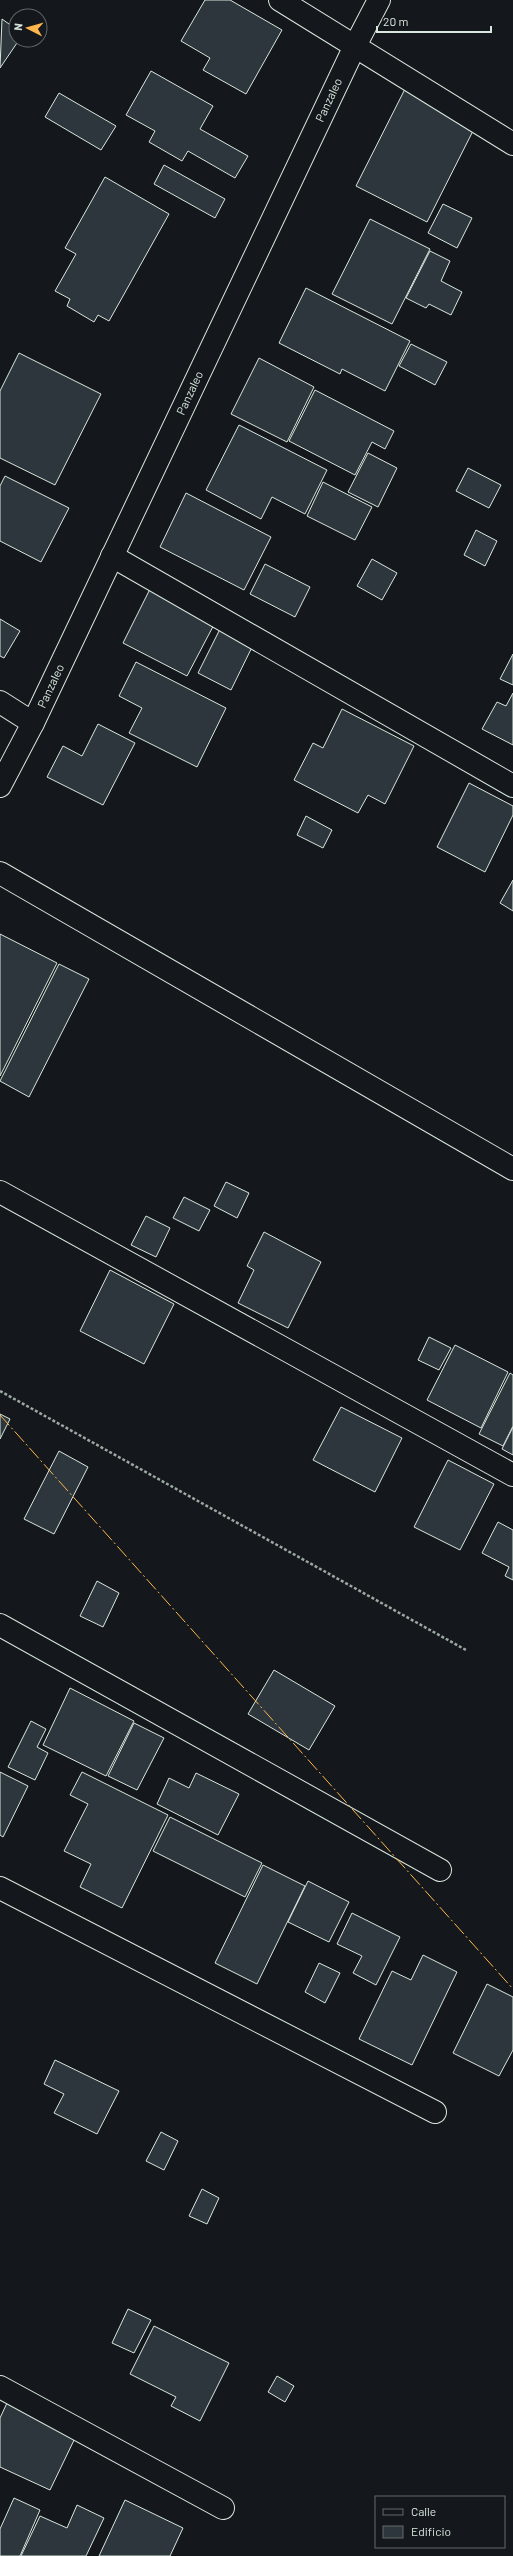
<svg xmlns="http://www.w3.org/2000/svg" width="513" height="2556" viewBox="0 0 513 2556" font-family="Barlow,sans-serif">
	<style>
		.building { fill: #2c363c; stroke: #d8e6dc }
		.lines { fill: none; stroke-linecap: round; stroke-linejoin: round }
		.minor-casing { stroke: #d8e6dc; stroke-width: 24 }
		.path { stroke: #9da8a2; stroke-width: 2.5; stroke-dasharray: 3 2; stroke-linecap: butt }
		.minor { stroke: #14181c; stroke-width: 22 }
		.power { stroke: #ffb74d; stroke-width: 1; stroke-dasharray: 14 3 2 3; stroke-linecap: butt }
		.labels { text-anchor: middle; stroke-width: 3; stroke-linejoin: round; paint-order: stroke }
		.street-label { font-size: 12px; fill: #d8e6dc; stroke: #14181c }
	</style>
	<rect width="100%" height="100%" fill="#14181c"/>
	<!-- building -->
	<g class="building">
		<polygon points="205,0 230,0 282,30 246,94 203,70 210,58 181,41"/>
		<polygon points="2,19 16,29 16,40 19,40 0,68"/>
		<polygon points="151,71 213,106 200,129 248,156 235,178 188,151 182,161 149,142 155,131 126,115"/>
		<polygon points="406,87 477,123 427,222 356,186"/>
		<polygon points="59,93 116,126 101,150 45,117"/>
		<polygon points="164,165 225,199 215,218 154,184"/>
		<polygon points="105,177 169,214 109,321 98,315 94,322 67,306 70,299 55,291 76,254 65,248"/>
		<polygon points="443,204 472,218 457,248 428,233"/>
		<polygon points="370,219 430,249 392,324 332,294"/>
		<polygon points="430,251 450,261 441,281 462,292 451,315 429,304 426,308 406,298"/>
		<polygon points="306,288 410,341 385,391 342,369 340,374 279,343"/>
		<polygon points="411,344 447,362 435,385 399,366"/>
		<polygon points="19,353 101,394 55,485 0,458 0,391"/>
		<polygon points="259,358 314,387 287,442 231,414"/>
		<polygon points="315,390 394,431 385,449 372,442 355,475 289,441"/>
		<polygon points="239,425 327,470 305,514 272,497 261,519 206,490"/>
		<polygon points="368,453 397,468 378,507 348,492"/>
		<polygon points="468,468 501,485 489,508 456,491"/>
		<polygon points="5,476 69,508 41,562 0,541 0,486"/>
		<polygon points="323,482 372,507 355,540 307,516"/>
		<polygon points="186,493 271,537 244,590 160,547"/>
		<polygon points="476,530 497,541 485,566 464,555"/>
		<polygon points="372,559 397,573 382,600 357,586"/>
		<polygon points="265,564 310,587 295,617 250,594"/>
		<polygon points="153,583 218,617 187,676 123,643"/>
		<polygon points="0,619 20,631 4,658 0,656"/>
		<polygon points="222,625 255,641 231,690 198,673"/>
		<polygon points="513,654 513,685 500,679"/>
		<polygon points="136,662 226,708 197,767 129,733 142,708 119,696"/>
		<polygon points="513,693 513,745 482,729 497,702 506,706"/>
		<polygon points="342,709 414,746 385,804 368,795 358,813 294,780 313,743 323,748"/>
		<polygon points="98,724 135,743 103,805 47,777 63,746 82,756"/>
		<polygon points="469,783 513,806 513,815 485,872 437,847"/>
		<polygon points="306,816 332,830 323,848 297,835"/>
		<polygon points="513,880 513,911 500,903"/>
		<polygon points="0,934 57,963 0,1076"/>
		<polygon points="59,964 89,979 29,1097 0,1081"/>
		<polygon points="226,1182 249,1193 237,1218 214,1206"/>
		<polygon points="184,1197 210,1210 199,1231 173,1218"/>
		<polygon points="146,1216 170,1228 156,1257 131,1245"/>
		<polygon points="264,1232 321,1262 288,1328 238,1303 254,1270 247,1266"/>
		<polygon points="110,1270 174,1304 144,1364 80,1331"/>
		<polygon points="429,1337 451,1348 439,1370 418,1360"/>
		<polygon points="455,1345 508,1372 481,1428 427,1400"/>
		<polygon points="510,1373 513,1375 513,1426 503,1446 479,1434"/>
		<polygon points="341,1407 402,1438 375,1492 313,1460"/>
		<polygon points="0,1414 10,1419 0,1439"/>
		<polygon points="513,1427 513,1455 502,1449"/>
		<polygon points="59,1451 88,1467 54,1534 24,1519"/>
		<polygon points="448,1460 494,1484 460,1550 414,1527"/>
		<polygon points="498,1522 513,1530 513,1580 505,1576 509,1567 482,1553"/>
		<polygon points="97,1581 119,1593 103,1627 80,1616"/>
		<polygon points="274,1670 335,1706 309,1750 248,1714"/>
		<polygon points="70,1688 134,1721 106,1776 43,1745"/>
		<polygon points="31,1721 46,1729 37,1747 48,1753 35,1780 8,1767"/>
		<polygon points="134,1723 164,1738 137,1790 108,1776"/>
		<polygon points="0,1772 28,1786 3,1837 0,1835"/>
		<polygon points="82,1772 168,1815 122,1908 80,1887 91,1864 64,1851 88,1804 70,1795"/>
		<polygon points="196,1773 239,1794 218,1835 157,1804 169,1778 189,1788"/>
		<polygon points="170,1817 262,1863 245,1897 153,1851"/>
		<polygon points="263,1865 305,1886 257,1984 215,1963"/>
		<polygon points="308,1881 349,1902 329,1942 288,1922"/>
		<polygon points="352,1913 400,1937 376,1985 353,1973 362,1956 337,1944"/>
		<polygon points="423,1955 457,1972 412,2065 359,2039 392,1971 411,1980"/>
		<polygon points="319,1963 340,1973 325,2003 305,1992"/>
		<polygon points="487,1984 513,1997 513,2050 499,2076 453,2053"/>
		<polygon points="55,2060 119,2091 97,2134 54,2113 64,2094 44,2084"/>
		<polygon points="161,2132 178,2141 164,2170 146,2161"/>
		<polygon points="202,2189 219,2198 207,2224 189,2216"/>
		<polygon points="128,2309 151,2320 134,2353 112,2343"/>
		<polygon points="154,2326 229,2363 200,2421 171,2406 176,2397 130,2374"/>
		<polygon points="277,2376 294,2386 285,2402 268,2392"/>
		<polygon points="7,2403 76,2436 50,2490 0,2467 0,2418"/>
		<polygon points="14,2498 40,2510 20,2556 0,2556 0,2529"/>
		<polygon points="125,2500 183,2528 170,2556 99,2556"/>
		<polygon points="77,2505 104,2518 86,2556 21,2556 40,2516 67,2528"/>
	</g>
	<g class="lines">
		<!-- minor casing -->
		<g class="minor-casing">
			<g id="minor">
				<polyline points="280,0 513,144"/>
				<polyline points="112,556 513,786"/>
				<polyline points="0,702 33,723"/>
				<polyline points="0,786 33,723 355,46 379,0"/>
				<polyline points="0,873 513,1169"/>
				<polyline points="0,1192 513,1475"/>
				<polyline points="0,1625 440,1870"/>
				<polyline points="0,1888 435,2112"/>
				<polyline points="0,2387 223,2508"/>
			</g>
		</g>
		<!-- path -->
		<polyline class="path" points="0,1391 466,1650"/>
		<!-- minor -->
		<use href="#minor" class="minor"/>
		<!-- power -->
		<polyline class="power" points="0,1415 513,1989"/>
	</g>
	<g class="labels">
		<!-- street labels -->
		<g class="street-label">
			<text transform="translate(329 100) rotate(-65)" y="4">Panzaleo</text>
			<text transform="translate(190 393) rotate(-65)" y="4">Panzaleo</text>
			<text transform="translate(51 686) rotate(-65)" y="4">Panzaleo</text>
		</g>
	</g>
	<!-- legend -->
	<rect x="375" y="2496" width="130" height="52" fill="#14181c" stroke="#626a69"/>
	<rect x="383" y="2509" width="20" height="6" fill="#14181c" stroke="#626a69"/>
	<text x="411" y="2516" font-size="12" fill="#d8e6dc">Calle</text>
	<rect x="383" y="2526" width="20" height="12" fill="#2c363c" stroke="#626a69"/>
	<text x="411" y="2536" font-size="12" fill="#d8e6dc">Edificio</text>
	<!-- north arrow -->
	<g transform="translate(28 28) rotate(276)"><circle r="19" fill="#14181c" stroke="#626a69"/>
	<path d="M0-3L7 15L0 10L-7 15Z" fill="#ffb74d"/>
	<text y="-6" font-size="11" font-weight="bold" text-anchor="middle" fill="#d8e6dc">N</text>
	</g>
	<!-- scale -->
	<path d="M377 26v6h114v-6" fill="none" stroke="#d8e6dc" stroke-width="2"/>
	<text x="383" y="26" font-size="12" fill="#d8e6dc" stroke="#14181c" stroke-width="3" paint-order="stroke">20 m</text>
</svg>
